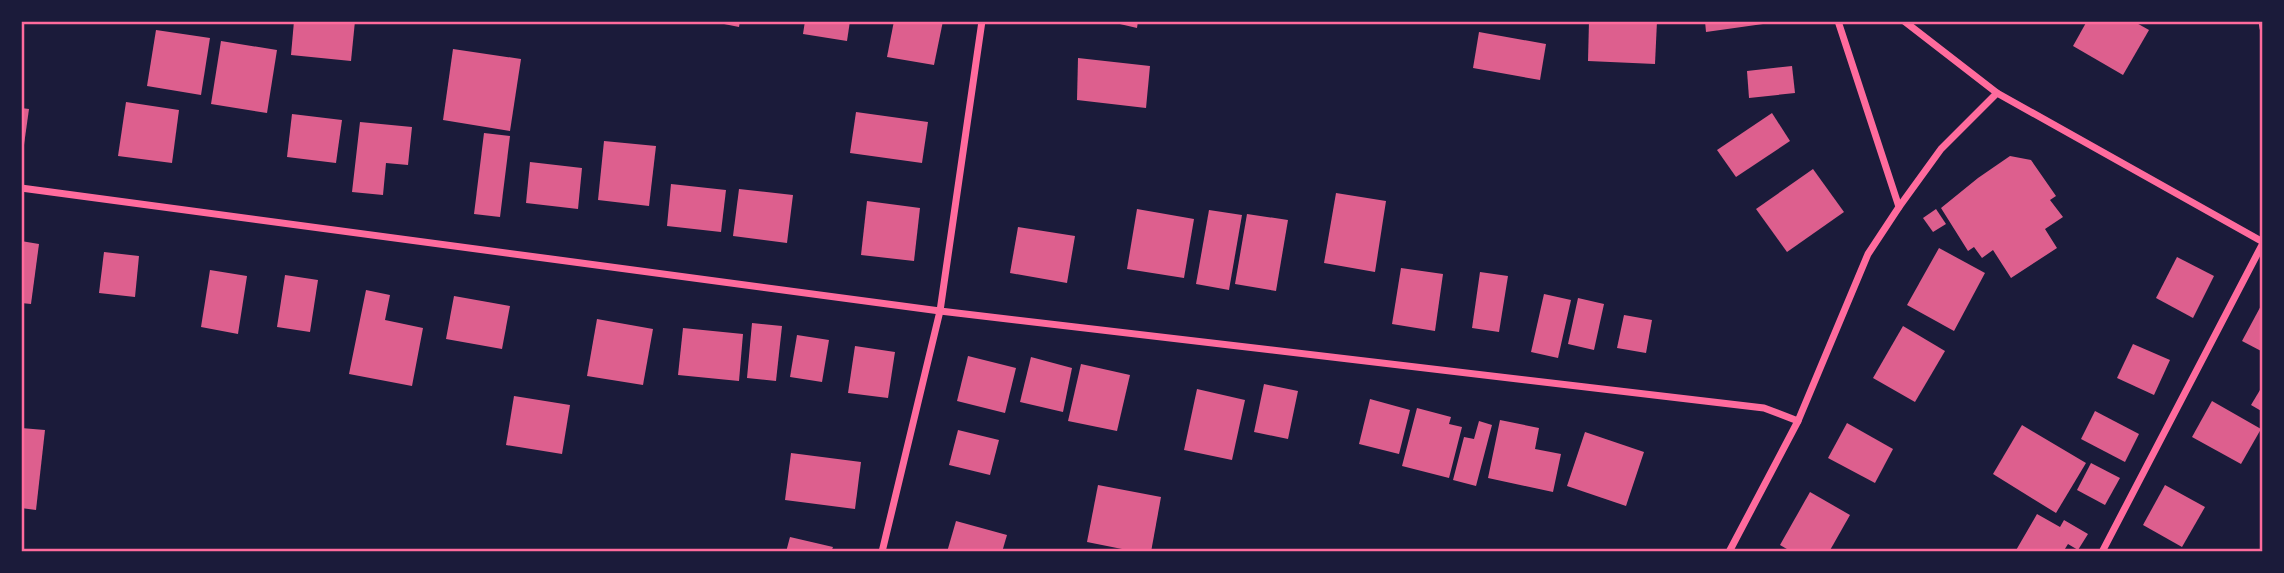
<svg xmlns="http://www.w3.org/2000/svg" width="2284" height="573" viewBox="0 0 2284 573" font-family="'IBM Plex Sans',sans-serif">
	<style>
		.building { fill: #dd5f8e }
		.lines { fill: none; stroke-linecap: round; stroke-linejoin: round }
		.minor { stroke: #ff6b9d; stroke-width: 7 }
		.neatline { fill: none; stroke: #ff6b9d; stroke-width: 2.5 }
	</style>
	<rect width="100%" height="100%" fill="#1b1b3a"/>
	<!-- building -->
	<g class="building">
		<polygon points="294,21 355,21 351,61 291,55"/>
		<polygon points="709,21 740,21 739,27"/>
		<polygon points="805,21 850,21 847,41 803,34"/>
		<polygon points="894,21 943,21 934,65 887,57"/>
		<polygon points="1107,21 1138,21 1137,28"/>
		<polygon points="1589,21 1657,21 1655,64 1588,61"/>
		<polygon points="1705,21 1763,21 1763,24 1706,32"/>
		<polygon points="2087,21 2133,21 2149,30 2123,75 2073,46"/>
		<polygon points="156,30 210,38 201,95 147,86"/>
		<polygon points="1479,32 1546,44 1540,80 1473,68"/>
		<polygon points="221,41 277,50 267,113 211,104"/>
		<polygon points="453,49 521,59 510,131 443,120"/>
		<polygon points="1078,58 1150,66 1146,108 1077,100"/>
		<polygon points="1792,66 1795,93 1749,98 1747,71"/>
		<polygon points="126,102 179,110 172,163 118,156"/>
		<polygon points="21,108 29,109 23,152 21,152"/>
		<polygon points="856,112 928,122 922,163 850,153"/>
		<polygon points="1772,113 1790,141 1736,177 1717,150"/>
		<polygon points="292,114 342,120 336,163 287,157"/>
		<polygon points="360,122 412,127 408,165 386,163 383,195 352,192"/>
		<polygon points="484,133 510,136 500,217 474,214"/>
		<polygon points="604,141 656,146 649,206 598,200"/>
		<polygon points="2010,156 2031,160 2056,196 2050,200 2063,217 2045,229 2057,248 2011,278 1993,250 1982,258 1974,247 1968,251 1941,208 1978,178"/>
		<polygon points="530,162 582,168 578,209 526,203"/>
		<polygon points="1813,169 1844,212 1787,252 1756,209"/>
		<polygon points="671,184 726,190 721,232 667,226"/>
		<polygon points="739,189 793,195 787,243 733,236"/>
		<polygon points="1336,193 1386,201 1375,272 1324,263"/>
		<polygon points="867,201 920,208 914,261 861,255"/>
		<polygon points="1137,209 1194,219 1184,278 1127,269"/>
		<polygon points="1936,209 1946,224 1933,232 1923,218"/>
		<polygon points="1209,210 1242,215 1229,290 1196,284"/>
		<polygon points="1247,214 1288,220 1276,291 1235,284"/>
		<polygon points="1018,227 1075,236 1067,283 1010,273"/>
		<polygon points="21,241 39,244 31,304 21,303"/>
		<polygon points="1939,248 1985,273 1954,331 1907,305"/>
		<polygon points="104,252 139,256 135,297 99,293"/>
		<polygon points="2177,257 2214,276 2193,318 2156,298"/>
		<polygon points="1401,268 1443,274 1435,331 1392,324"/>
		<polygon points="210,270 247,276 238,334 201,327"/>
		<polygon points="1480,272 1508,276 1499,332 1472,328"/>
		<polygon points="285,275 318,280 310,332 277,327"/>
		<polygon points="366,290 390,295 385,320 423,328 412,386 349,374"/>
		<polygon points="1544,294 1571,300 1558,358 1531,352"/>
		<polygon points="454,296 510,306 502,349 446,339"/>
		<polygon points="1578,298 1604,304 1594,350 1568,344"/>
		<polygon points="2263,302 2263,352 2242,341"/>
		<polygon points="1624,315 1652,320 1646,353 1617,348"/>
		<polygon points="597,319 653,329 643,385 587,376"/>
		<polygon points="752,323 782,326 776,381 747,378"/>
		<polygon points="1903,326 1945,351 1915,402 1873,378"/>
		<polygon points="683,328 743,334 739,381 678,375"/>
		<polygon points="797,335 829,340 822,382 790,377"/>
		<polygon points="2133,344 2170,360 2154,395 2117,378"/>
		<polygon points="855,346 895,352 888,398 848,393"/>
		<polygon points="968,356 1016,368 1005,413 957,401"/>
		<polygon points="1031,357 1072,368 1063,412 1020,402"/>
		<polygon points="1081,364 1130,375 1117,431 1068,421"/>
		<polygon points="1264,384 1298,391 1288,439 1254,432"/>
		<polygon points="2263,385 2263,412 2251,405"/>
		<polygon points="1197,389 1245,400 1232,460 1184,450"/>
		<polygon points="514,396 570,405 562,454 506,445"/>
		<polygon points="1370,399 1410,410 1399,454 1359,444"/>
		<polygon points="2212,401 2261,429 2241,464 2192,437"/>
		<polygon points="1417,408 1451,417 1449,424 1462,427 1449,478 1402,466"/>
		<polygon points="2095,411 2139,434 2125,462 2081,439"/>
		<polygon points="1500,420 1539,428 1535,449 1561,454 1553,492 1488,478"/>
		<polygon points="1479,421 1492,425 1476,486 1453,480 1464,437 1474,439"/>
		<polygon points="1847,423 1893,449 1875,483 1828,458"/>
		<polygon points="2022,425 2086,463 2056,513 1993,474"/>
		<polygon points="21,428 45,430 36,510 21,508"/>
		<polygon points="958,430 999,440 990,475 949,465"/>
		<polygon points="1585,432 1644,452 1626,506 1567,486"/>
		<polygon points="791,453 861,462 855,509 785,500"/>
		<polygon points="2091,463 2120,478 2105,505 2077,490"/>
		<polygon points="1098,485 1161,497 1151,552 1137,552 1087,542"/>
		<polygon points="2165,485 2205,507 2182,547 2143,525"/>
		<polygon points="1810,492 1850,515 1829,552 1792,552 1780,545"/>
		<polygon points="2037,514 2060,527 2064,520 2088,534 2078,550 2068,544 2063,552 2015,552"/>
		<polygon points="956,521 1007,535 1002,552 947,552"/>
		<polygon points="790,537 833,547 831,552 786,552"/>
	</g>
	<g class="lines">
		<!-- minor -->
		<g class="minor">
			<polyline points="2262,21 2263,28"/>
			<polyline points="1997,93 2263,242"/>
			<polyline points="21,188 940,311 1764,408 1798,421"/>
			<polyline points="1899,207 1941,149 1997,93 1904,21"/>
			<polyline points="882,552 940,311 982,21"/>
			<polyline points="1729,552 1798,421 1868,254 1899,207 1838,21"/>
			<polyline points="2102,552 2263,243"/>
		</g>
	</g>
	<!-- border -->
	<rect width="2284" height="573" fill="none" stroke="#1b1b3a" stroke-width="46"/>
	<rect x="23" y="23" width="2238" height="527" class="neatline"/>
</svg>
